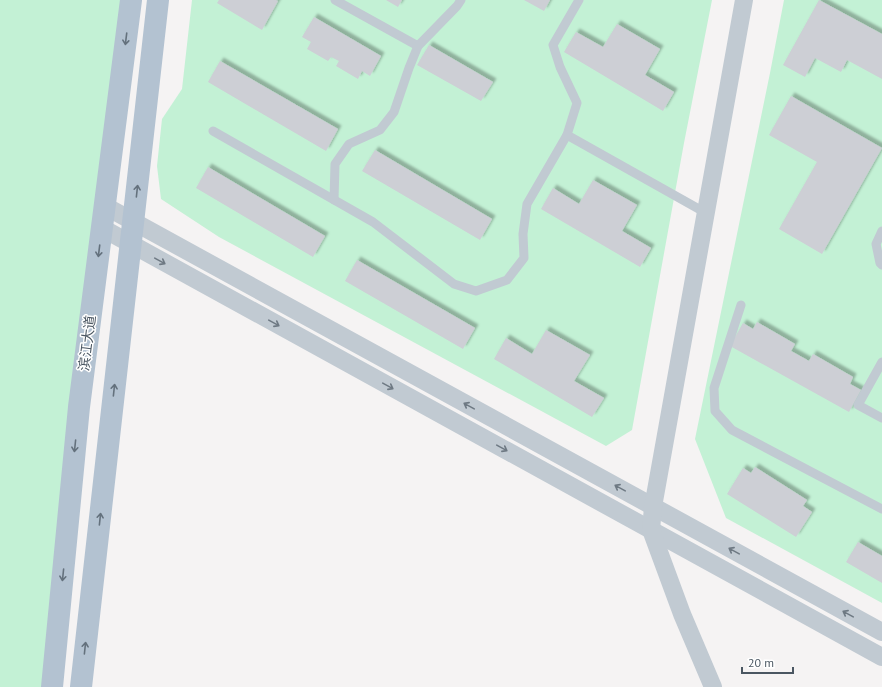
<svg xmlns="http://www.w3.org/2000/svg" width="882" height="687" viewBox="0 0 882 687" font-family="'PT Sans','Noto Sans SC',sans-serif">
	<style>
		.green { fill: #c3f1d5 }
		.building { fill: #cdcfd5; filter: url(#shadow) }
		.lines { fill: none; stroke-linecap: round; stroke-linejoin: round }
		.service { stroke: #c1cad2; stroke-width: 9 }
		.minor { stroke: #c1cad2; stroke-width: 18 }
		.primary { stroke: #b3c2d1; stroke-width: 22 }
		.oneway { stroke: #64717d }
		.oneway2 { stroke: #6e7983 }
		.labels { text-anchor: middle; stroke-width: 3; stroke-linejoin: round; paint-order: stroke }
		.street-label { font-size: 14px; fill: #4a5661; stroke: #fff }
	</style>
	<defs>
		<filter id="shadow"><feDropShadow dx="3.5" dy="-3.5" stdDeviation="1" flood-color="#0004"/></filter>
	</defs>
	<rect width="100%" height="100%" fill="#f5f3f3"/>
	<!-- green -->
	<g class="green">
		<polygon points="0,0 131,0 52,687 0,687"/>
		<polygon points="192,0 712,0 684,143 632,430 606,446 219,237 161,199 157,166 162,119 182,89"/>
		<polygon points="784,0 882,0 882,603 726,518 695,439 770,73"/>
	</g>
	<!-- building -->
	<g class="building">
		<polygon points="219,0 276,0 278,1 262,30 217,3"/>
		<polygon points="386,0 402,0 398,7"/>
		<polygon points="524,0 550,0 544,11"/>
		<polygon points="819,0 882,34 882,79 847,60 841,72 815,58 805,77 783,65"/>
		<polygon points="314,17 381,56 370,76 362,71 358,79 336,66 339,61 331,57 328,61 307,49 311,42 302,37"/>
		<polygon points="617,24 660,49 645,75 674,92 663,111 564,52 576,32 603,47"/>
		<polygon points="429,45 493,82 481,101 417,65"/>
		<polygon points="220,61 338,129 326,151 208,82"/>
		<polygon points="791,96 882,148 822,254 779,229 817,162 769,135"/>
		<polygon points="375,150 492,219 480,240 362,171"/>
		<polygon points="208,167 325,236 313,257 196,188"/>
		<polygon points="593,180 637,205 622,231 651,248 640,267 541,209 553,188 579,204"/>
		<polygon points="357,260 475,328 463,349 345,281"/>
		<polygon points="757,322 795,344 791,351 809,361 813,354 853,377 850,384 861,390 849,412 730,346 743,323 753,329"/>
		<polygon points="546,330 590,355 574,381 604,398 592,417 494,359 506,338 532,354"/>
		<polygon points="755,467 807,500 803,506 812,512 796,537 727,494 743,468 751,473"/>
		<polygon points="858,542 882,556 882,583 846,562"/>
	</g>
	<g class="lines">
		<!-- service -->
		<g class="service">
			<polyline points="335,0 418,46"/>
			<polyline points="579,0 553,45 560,67 577,103 567,135 706,213"/>
			<polyline points="213,131 373,222 454,284 476,291 507,280 524,258 523,234 527,204 567,135"/>
			<polyline points="334,200 335,164 349,144 380,130 394,112 409,68 418,46 457,6 461,0"/>
			<polyline points="882,231 876,244 880,263 882,265"/>
			<polyline points="741,305 714,388 715,411 732,430 882,509"/>
			<polyline points="882,362 858,405 882,418"/>
		</g>
		<!-- minor -->
		<g class="minor">
			<polyline points="105,206 882,632"/>
			<polyline points="102,228 882,657"/>
			<polyline points="713,687 682,614 651,530 653,507 744,0"/>
		</g>
		<!-- primary -->
		<g class="primary">
			<polyline points="52,687 79,407 131,0"/>
			<polyline points="81,687 158,0"/>
		</g>
	</g>
	<!-- one-way arrows -->
	<defs><path id="oneway-shaft" d="M-6 0H5M1.5-3L5.5 0L1.5 3" fill="none" stroke-width="1.6" stroke-linecap="round" stroke-linejoin="round"/></defs>
	<g class="oneway">
		<use href="#oneway-shaft" transform="translate(126 39) rotate(97)"/>
		<use href="#oneway-shaft" transform="translate(137 191) rotate(-84)"/>
		<use href="#oneway-shaft" transform="translate(99 251) rotate(97)"/>
		<use href="#oneway-shaft" transform="translate(114 390) rotate(-84)"/>
		<use href="#oneway-shaft" transform="translate(75 446) rotate(96)"/>
		<use href="#oneway-shaft" transform="translate(100 519) rotate(-84)"/>
		<use href="#oneway-shaft" transform="translate(63 575) rotate(96)"/>
		<use href="#oneway-shaft" transform="translate(85 648) rotate(-84)"/>
	</g>
	<g class="oneway2">
		<use href="#oneway-shaft" transform="translate(160 261) rotate(29)"/>
		<use href="#oneway-shaft" transform="translate(274 323) rotate(29)"/>
		<use href="#oneway-shaft" transform="translate(388 386) rotate(29)"/>
		<use href="#oneway-shaft" transform="translate(469 406) rotate(-151)"/>
		<use href="#oneway-shaft" transform="translate(502 448) rotate(29)"/>
		<use href="#oneway-shaft" transform="translate(620 488) rotate(-151)"/>
		<use href="#oneway-shaft" transform="translate(734 551) rotate(-151)"/>
		<use href="#oneway-shaft" transform="translate(848 614) rotate(-151)"/>
	</g>
	<g class="labels">
		<!-- street labels -->
		<g class="street-label">
			<text transform="translate(87 343) rotate(-83)" y="5">滨江大道</text>
		</g>
	</g>
	<!-- scale -->
	<path d="M742 667v6h51v-6" fill="none" stroke="#4a5661" stroke-width="2"/>
	<text x="748" y="667" font-size="12" fill="#4a5661" stroke="#ffffff" stroke-width="3" paint-order="stroke">20 m</text>
</svg>
